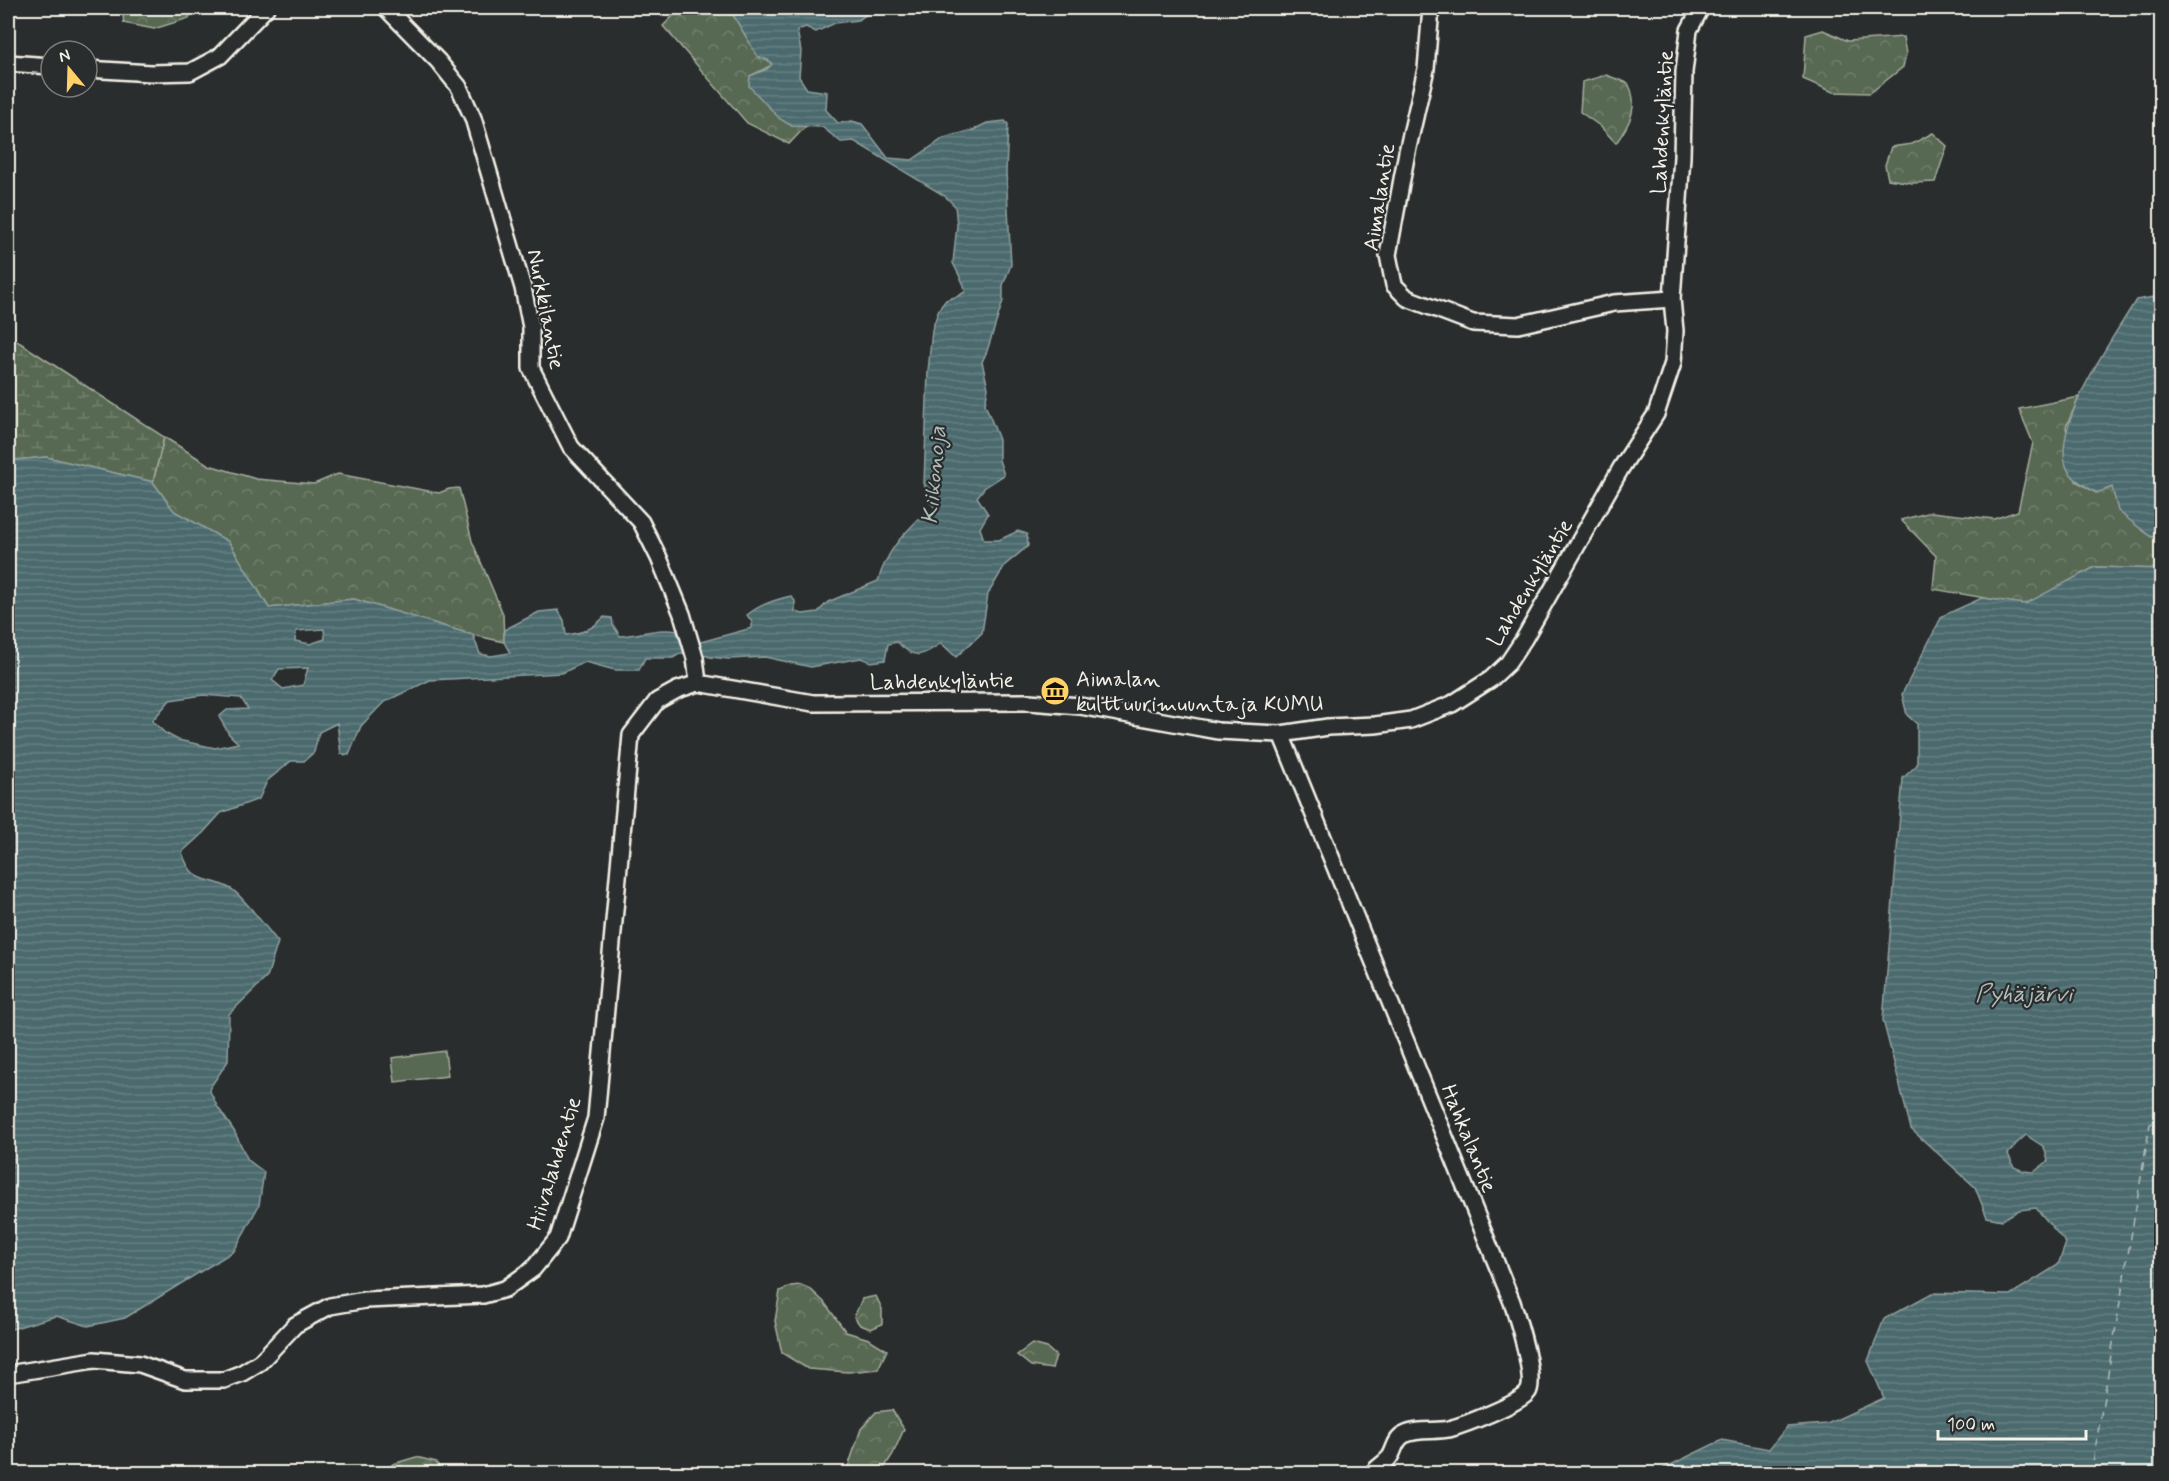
<svg xmlns="http://www.w3.org/2000/svg" width="2169" height="1481" viewBox="0 0 2169 1481" font-family="Mynerve,sans-serif">
	<style>
		.grass { fill: #586953; stroke: #a6ad9e; stroke-width: 1.5 }
		.forest { fill: url(#forest-crowns); stroke: #a6ad9e; stroke-width: 1.5 }
		.wetland { fill: url(#wetland-marsh); stroke: #a6ad9e; stroke-width: 1.5 }
		.water { fill: url(#water-rules); stroke: #8fa09f; stroke-width: 1.5; fill-rule: evenodd }
		.lines { fill: none; stroke-linecap: round; stroke-linejoin: round }
		.ferry { stroke: #b1bbb7; stroke-width: 1.5; stroke-dasharray: 8 6; stroke-linecap: butt }
		.minor-casing { stroke: #f4f1e8; stroke-width: 20 }
		.minor { stroke: #2a2d2e; stroke-width: 15 }
		.labels { text-anchor: middle; stroke-width: 4.5; stroke-linejoin: round; paint-order: stroke }
		.street-label { font-size: 22px; fill: #f4f1e8; stroke: #2a2d2e }
		.poi-label { font-size: 22px; fill: #f4f1e8; stroke: #2a2d2e; text-anchor: start }
		.water-label { font-size: 24px; font-style: italic; fill: #b1bbb7; stroke: #2a2d2e }
	</style>
	<defs>
		<pattern id="forest-crowns" width="20" height="18" patternUnits="userSpaceOnUse" patternTransform="scale(1.5)"><rect width="20" height="18" fill="#586953"/><path d="M2 6a3 3 0 1 1 6 0M12 15a3 3 0 1 1 6 0" fill="none" stroke="#717f6c"/></pattern>
		<pattern id="wetland-marsh" width="20" height="14" patternUnits="userSpaceOnUse" patternTransform="scale(1.5)"><rect width="20" height="14" fill="#586953"/><path d="M1 5h8M5 5V1M11 12h8M15 12V8" fill="none" stroke="#717f6c"/></pattern>
		<pattern id="water-rules" width="6" height="5" patternUnits="userSpaceOnUse" patternTransform="scale(1.5)"><rect width="6" height="5" fill="#4c6a6e"/><path d="M0 2.5h6" fill="none" stroke="#668083"/></pattern>
	</defs>
	<rect width="100%" height="100%" fill="#2a2d2e"/>
	<filter id="ink" filterUnits="userSpaceOnUse"><feTurbulence type="fractalNoise" baseFrequency=".0167" numOctaves="2"/><feDisplacementMap in="SourceGraphic" scale="12" xChannelSelector="R" yChannelSelector="G"/><feConvolveMatrix kernelMatrix="1 2 1 2 8 2 1 2 1" color-interpolation-filters="sRGB"/></filter>
	<g filter="url(#ink)">
		<!-- grass -->
		<polygon class="grass" points="445,1051 448,1076 395,1082 392,1058"/>
		<!-- forest -->
		<g class="forest">
			<polygon points="122,8 193,8 189,18 154,29 124,23"/>
			<polygon points="681,8 729,8 758,56 768,60 772,65 750,76 792,126 807,125 789,144 747,123 663,26"/>
			<polygon points="1823,30 1848,41 1903,37 1906,54 1903,67 1870,93 1833,92 1803,79 1806,35"/>
			<path d="M 1606,75 L 1628,83 C 1640,105 1630,124 1616,143 L 1600,126 L 1580,112 L 1582,82 Z"/>
			<polygon points="1933,133 1947,146 1935,182 1912,183 1888,179 1885,165 1891,147 1912,144"/>
			<polygon points="2079,397 2066,427 2076,481 2096,493 2113,487 2150,536 2161,540 2161,569 2095,567 2025,605 1933,589 1936,556 1901,520 1931,512 1994,519 2018,511 2033,443 2019,409"/>
			<polygon points="164,437 209,465 256,479 314,484 338,474 439,493 449,489 459,488 472,541 503,614 504,642 473,635 354,599 269,608 229,542 174,511 153,482"/>
			<polygon points="801,1285 810,1289 824,1302 846,1332 869,1339 887,1350 878,1369 848,1372 808,1369 782,1353 775,1321 780,1291 791,1286"/>
			<polygon points="876,1296 882,1309 882,1324 871,1329 860,1325 854,1317 862,1299"/>
			<polygon points="1032,1344 1047,1348 1056,1356 1052,1369 1031,1366 1017,1355"/>
			<polygon points="892,1410 904,1429 893,1454 881,1473 849,1473 847,1470 861,1429 876,1412"/>
			<polygon points="416,1457 436,1462 442,1473 382,1473 393,1464"/>
		</g>
		<!-- wetland -->
		<polygon class="wetland" points="8,335 164,437 153,482 46,457 8,461"/>
		<!-- water -->
		<g class="water">
			<path d="M 729,8 L 877,8 L 858,20 L 835,23 L 816,32 L 806,27 L 797,30 L 801,51 L 799,77 L 807,89 L 827,92 L 826,110 L 838,123 L 852,121 L 862,124 L 888,158 L 912,160 L 944,138 L 973,130 L 987,123 L 1005,121 L 1008,124 L 1006,172 L 1011,265 L 1003,285 L 1003,301 L 987,351 L 982,362 L 988,388 L 985,404 L 999,440 L 999,460 L 1004,475 L 985,487 L 977,497 L 988,514 L 980,528 L 984,540 L 999,540 L 1018,531 L 1027,534 L 1028,546 L 1005,565 L 988,594 L 982,633 L 956,657 L 941,643 C 922,657 915,660 897,642 L 888,644 L 885,660 L 871,662 L 861,658 L 811,667 L 765,657 L 729,659 L 710,657 L 698,653 L 681,653 L 673,658 L 645,658 L 639,670 L 615,670 L 585,662 L 562,673 L 430,680 L 384,702 L 361,726 L 349,755 L 341,754 L 337,723 L 319,732 L 314,752 L 304,761 L 291,761 L 267,781 L 259,799 L 221,813 L 202,834 L 182,852 C 193,887 207,875 231,889 C 241,894 269,931 278,942 L 267,977 L 229,1014 L 228,1061 L 209,1089 L 217,1106 L 234,1131 L 248,1160 L 264,1172 L 259,1205 L 234,1251 L 125,1318 L 88,1326 L 56,1316 L 8,1330 L 8,461 L 46,457 L 153,482 L 174,511 L 229,542 L 269,608 L 354,599 L 473,635 L 480,654 L 491,656 L 510,653 L 504,642 L 504,630 L 539,612 L 558,610 L 564,620 L 566,635 C 582,633 593,629 604,617 L 612,618 L 613,625 L 620,636 C 639,635 659,627 677,631 L 681,642 L 697,643 L 752,628 L 752,622 L 747,615 C 761,604 774,600 791,596 L 795,601 L 795,612 L 803,614 L 818,612 L 828,602 L 878,581 C 887,551 901,536 923,515 L 934,515 L 938,511 L 931,503 L 924,484 L 928,372 L 932,330 L 939,309 L 946,300 L 958,296 L 965,292 L 964,285 L 953,263 L 957,225 L 955,206 L 945,196 L 854,141 L 841,142 L 822,127 L 792,126 L 780,119 L 749,86 L 750,76 L 767,69 L 772,64 L 768,60 L 758,57 ZM 324,629 L 325,639 L 310,644 L 295,641 L 296,631 ZM 308,668 L 303,685 L 283,689 L 272,680 L 279,669 ZM 203,695 L 241,698 L 248,709 L 227,710 L 219,717 L 229,734 L 238,743 L 215,748 L 178,740 L 165,733 L 152,721 L 170,700 Z"/>
			<path d="M 2161,296 L 2162,296 L 2161,540 L 2150,536 L 2118,511 L 2112,487 L 2097,493 C 2084,485 2068,478 2065,462 C 2056,418 2113,338 2136,300 Z"/>
			<path d="M 2095,567 L 2161,569 L 2161,1473 L 1654,1473 L 1722,1440 L 1769,1449 L 1787,1427 L 1827,1424 L 1884,1398 L 1868,1361 L 1884,1319 L 1932,1293 L 2010,1295 L 2058,1265 L 2066,1243 L 2036,1208 L 2019,1210 L 2002,1220 L 1987,1217 L 1975,1187 L 1911,1129 L 1883,1020 L 1903,778 L 1917,765 L 1917,724 L 1907,715 L 1902,694 L 1942,616 L 1982,598 L 2025,604 ZM 2026,1135 L 2044,1147 L 2048,1161 L 2034,1172 L 2023,1171 L 2014,1167 L 2008,1154 L 2016,1144 Z"/>
		</g>
		<g class="lines">
			<!-- ferry -->
			<polyline class="ferry" points="2091,1474 2150,1124 2162,1120"/>
			<!-- minor casing -->
			<g class="minor-casing">
				<g id="minor">
					<polyline points="386,8 438,61 459,87 473,118 523,288 531,327 531,368 571,447 641,522 659,558 682,614 695,658 698,683"/>
					<polyline points="1431,8 1426,69 1407,152 1388,255 1394,285 1407,298 1473,323 1518,325 1614,303 1672,299"/>
					<polyline points="8,63 51,66"/>
					<polyline points="87,69 151,73 190,72 220,56 266,8"/>
					<polyline points="698,683 813,703 1029,702 1080,706 1218,731 1281,734 1328,727 1375,725 1411,720 1452,704 1491,679 1508,663 1524,639 1621,468 1656,414 1673,363 1675,331 1672,299 1682,157 1684,72 1689,30 1701,8"/>
					<path d="M 1281,734 L 1512,1302 C 1517,1317 1537,1380 1528,1392 C 1521,1403 1464,1425 1449,1429 C 1435,1432 1417,1428 1404,1435 C 1394,1440 1395,1451 1389,1458 C 1384,1464 1377,1467 1372,1474"/>
					<polyline points="8,1374 94,1360 140,1364 185,1380 224,1380 242,1373 260,1362 295,1325 330,1306 365,1300 483,1295 505,1289 533,1269 558,1238 596,1118 631,735 657,701 677,690 698,683"/>
				</g>
			</g>
			<!-- minor -->
			<use href="#minor" class="minor"/>
		</g>
	</g>
	<!-- icons -->
	<defs>
		<g id="museum-disc" transform="scale(1.5)"><circle r="9.5" fill="#ffd166" stroke="#2a2d2e"/><path d="M0-6L6-3V-2H-6V-3ZM-5-1h2V3h-2ZM-1-1h2V3h-2ZM3-1h2V3H3ZM-6 4H6V6H-6Z" fill="#111"/></g>
	</defs>
	<g fill-rule="evenodd">
		<use href="#museum-disc" x="1055" y="691"/>
	</g>
	<g class="labels">
		<!-- street labels -->
		<g class="street-label">
			<text transform="translate(1661 122) rotate(-87)" y="8">Lahdenkyläntie</text>
			<text transform="translate(1378 197) rotate(-81)" y="8">Aimalantie</text>
			<text transform="translate(547 309) rotate(79)" y="8">Nurkkilantie</text>
			<text transform="translate(1529 582) rotate(-59)" y="8">Lahdenkyläntie</text>
			<text transform="translate(942 680) rotate(-1)" y="8">Lahdenkyläntie</text>
			<text transform="translate(1470 1138) rotate(68)" y="8">Hahkalantie</text>
			<text transform="translate(553 1163) rotate(-73)" y="8">Hiivalahdentie</text>
		</g>
		<!-- poi labels -->
		<g class="poi-label">
			<text x="1076" y="686">Aimalan<tspan x="1076" dy="25">kulttuurimuuntaja KUMU</tspan></text>
		</g>
		<!-- water labels -->
		<g class="water-label">
			<text transform="translate(933 475) rotate(-85)" y="8">Kiikonoja</text>
			<text x="2024" y="1001">Pyhäjärvi</text>
		</g>
	</g>
	<!-- margin -->
	<rect width="2169" height="1481" fill="none" stroke="#2a2d2e" stroke-width="30"/>
	<rect x="15" y="15" width="2139" height="1451" fill="none" stroke="#f4f1e8" stroke-width="2" filter="url(#ink)"/>
	<!-- north arrow -->
	<g transform="translate(69 69) rotate(341)"><circle r="28" fill="#2a2d2e" stroke="#7b7b78" stroke-width="1.5"/>
	<path d="M0-4.5L10 22L0 15L-10 22Z" fill="#ffd166"/>
	<text y="-9" font-size="16" font-weight="bold" text-anchor="middle" fill="#f4f1e8">N</text>
	</g>
	<!-- scale -->
	<path d="M1938 1430v9h148v-9" fill="none" stroke="#f4f1e8" stroke-width="3"/>
	<text x="1947" y="1430" font-size="18" fill="#f4f1e8" stroke="#2a2d2e" stroke-width="4.5" paint-order="stroke">100 m</text>
</svg>
